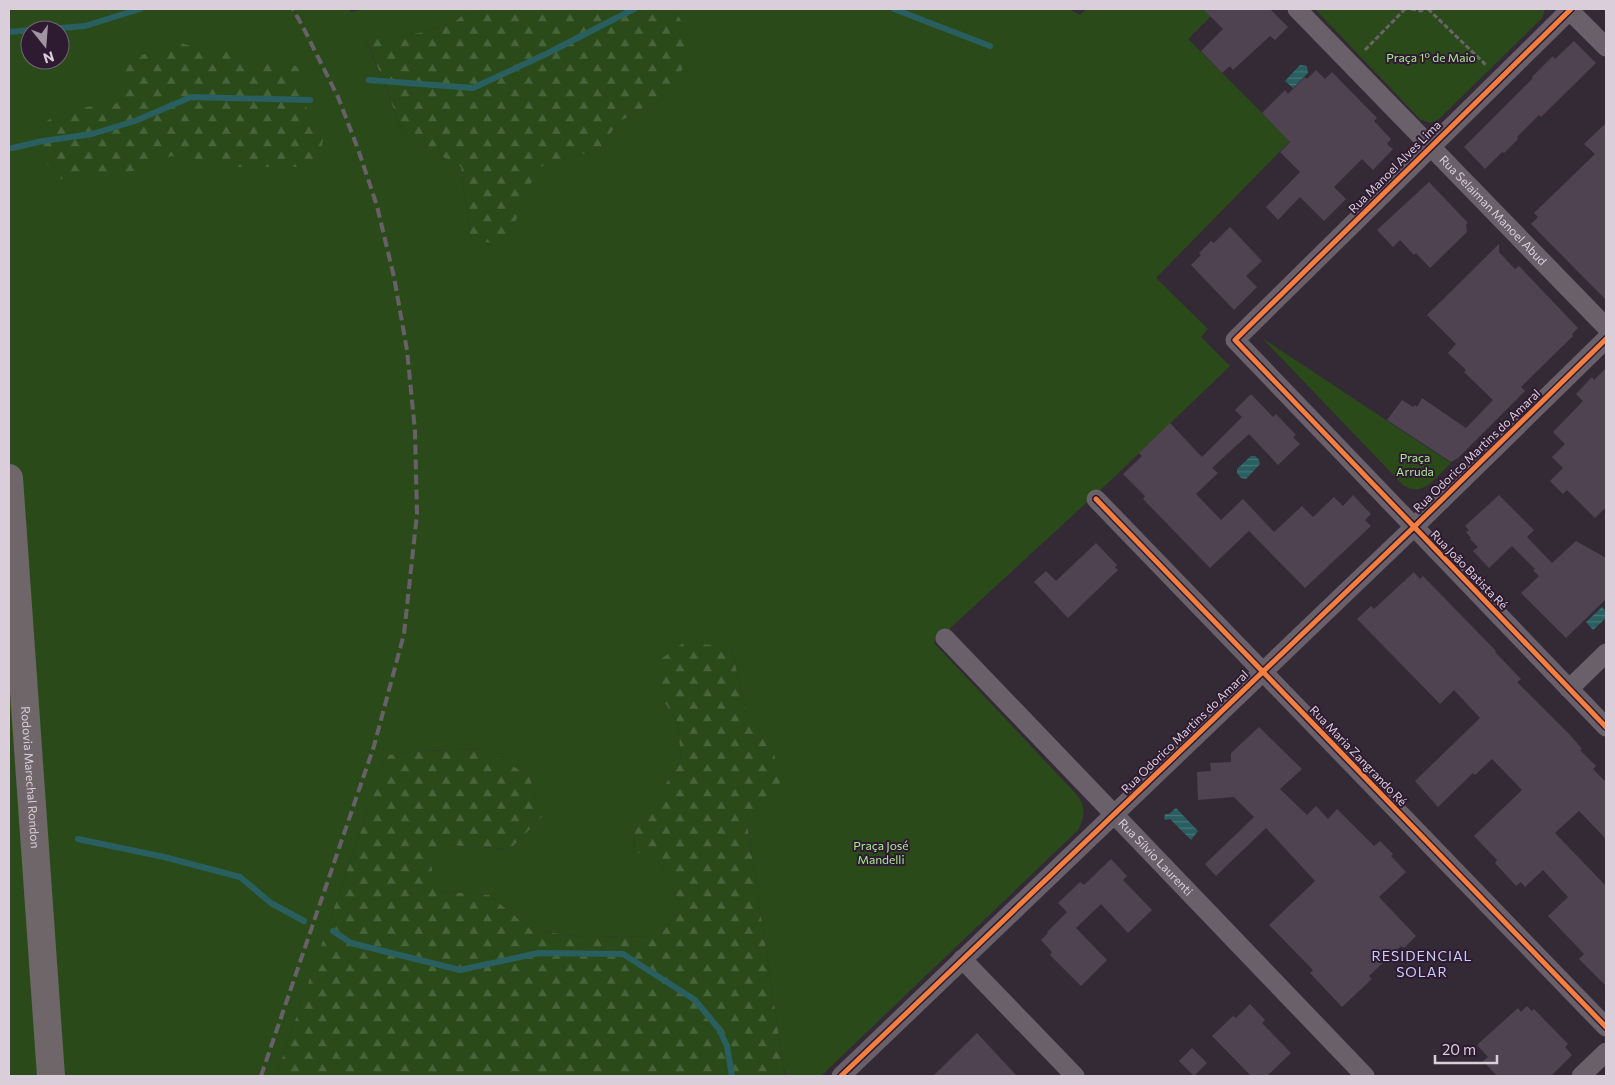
<svg xmlns="http://www.w3.org/2000/svg" width="1615" height="1085" viewBox="0 0 1615 1085" font-family="Commissioner,sans-serif">
	<style>
		.green { fill: #2a4b19; fill-rule: evenodd }
		.forest { fill: url(#forest-firs) }
		.water { fill: url(#water-rules) }
		.lines { fill: none; stroke-linecap: round; stroke-linejoin: round }
		.stream { stroke: #295f60; stroke-width: 6 }
		.building { fill: #4f4251 }
		.path { stroke: #6b636c; stroke-width: 3; stroke-dasharray: 5 2.5; stroke-linecap: butt }
		.minor { stroke: #69606a; stroke-width: 19 }
		.primary { stroke: #6f6669; stroke-width: 28 }
		.rail { stroke: #686069; stroke-width: 4; stroke-dasharray: 10 5; stroke-linecap: butt }
		.cycleway-casing { stroke: #2e1b31; stroke-width: 8 }
		.cycleway { stroke: #f27e40; stroke-width: 5 }
		.labels { text-anchor: middle; stroke-width: 4; stroke-linejoin: round; paint-order: stroke }
		.park-label { font-size: 12px; fill: #a9e891; stroke: #2e1b31 }
		.street-label { font-size: 12px; fill: #dacedb; stroke: #2e1b31 }
		.neighbourhood-label { font-size: 14px; letter-spacing: 1px; fill: #c7cef9; stroke: #2e1b31 }
	</style>
	<defs>
		<pattern id="forest-firs" width="22" height="20" patternUnits="userSpaceOnUse" patternTransform="scale(1.25)"><rect width="22" height="20" fill="#2a4b19"/><path d="M5 1l3.5 6h-7zM16 11l3.5 6h-7z" fill="#48643a"/></pattern>
		<pattern id="water-rules" width="6" height="5" patternUnits="userSpaceOnUse" patternTransform="scale(1.25)"><rect width="6" height="5" fill="#295f60"/><path d="M0 2.5h6" fill="none" stroke="#477576"/></pattern>
	</defs>
	<rect width="100%" height="100%" fill="#342a36"/>
	<!-- green -->
	<g class="green">
		<path d="M 9,9 L 349,9 L 351,12 L 364,9 L 469,9 L 457,20 L 425,32 L 367,41 L 404,135 L 461,167 L 471,240 L 537,168 L 601,148 L 618,122 L 677,91 L 681,21 L 675,9 L 1069,9 L 1080,15 L 1086,9 L 1218,9 L 1188,39 L 1290,141 L 1156,278 L 1208,329 L 1201,337 L 1230,366 L 1110,481 L 934,643 L 1077,795 C 1086,806 1085,818 1078,830 L 821,1076 L 786,1076 L 784,1069 L 746,816 L 774,754 L 746,712 L 731,646 L 656,689 L 678,723 L 681,762 L 634,829 L 635,851 L 662,865 L 681,907 L 660,936 L 585,937 L 532,930 L 489,895 L 435,891 L 431,864 L 449,845 L 510,849 L 542,817 L 529,775 L 481,749 L 422,751 L 387,755 L 276,1076 L 9,1076 ZM 30,30 L 60,30 L 60,60 L 30,60 Z"/>
		<polygon points="1315,9 1545,9 1542,18 1439,119 1430,123 1420,119"/>
		<path d="M 1262,338 L 1451,463 C 1437,476 1422,500 1402,484 Z"/>
	</g>
	<!-- forest -->
	<g class="forest">
		<polygon points="469,9 675,9 681,21 686,51 677,91 618,122 601,148 537,168 506,245 471,240 461,167 404,135 367,40 425,32 457,20"/>
		<polygon points="181,43 209,51 233,52 261,63 301,66 306,107 324,132 319,167 235,167 171,156 142,170 61,179 45,162 41,125 65,109 116,104 129,59"/>
		<polygon points="683,643 731,646 746,712 774,754 781,782 746,816 785,1076 276,1076 387,755 422,751 481,749 529,775 542,817 510,849 449,845 431,864 436,891 489,895 532,930 585,937 660,936 681,907 662,865 635,851 634,829 681,762 678,723 656,689 657,662"/>
	</g>
	<!-- water -->
	<g class="water">
		<polygon points="1300,65 1307,66 1308,73 1293,88 1285,81"/>
		<polygon points="1251,456 1255,456 1259,460 1260,464 1246,479 1241,478 1237,473 1237,469"/>
		<polygon points="1602,607 1606,612 1606,618 1593,630 1586,622"/>
		<polygon points="1176,808 1198,831 1191,840 1170,819 1166,820 1164,819 1165,814 1169,814"/>
	</g>
	<g class="lines">
		<!-- stream -->
		<g class="stream">
			<polyline points="894,9 990,46"/>
			<polyline points="36,30 85,26 140,9"/>
			<polyline points="9,32 30,30"/>
			<polyline points="369,80 473,88 546,54 634,9"/>
			<polyline points="12,148 43,141 92,134 135,121 191,97 310,100"/>
			<polyline points="78,839 164,857 240,877 271,903 304,921"/>
			<polyline points="333,931 351,943 460,970 539,953 623,954 695,1000 719,1029 727,1046 732,1076"/>
		</g>
	</g>
	<!-- building -->
	<g class="building">
		<polygon points="1203,9 1270,9 1288,27 1275,40 1270,36 1233,70 1230,66 1222,73 1201,51 1223,29"/>
		<polygon points="1574,41 1596,63 1541,117 1539,115 1517,137 1518,139 1504,153 1502,152 1485,169 1464,147 1533,78 1532,77 1553,56 1555,59"/>
		<polygon points="1316,70 1325,79 1332,72 1377,118 1374,121 1391,139 1387,144 1393,149 1373,170 1362,159 1334,187 1346,199 1324,221 1300,197 1278,220 1266,207 1300,172 1280,152 1290,142 1262,113 1285,90 1288,94 1305,77 1307,79"/>
		<polygon points="1606,123 1606,300 1531,224 1538,217 1534,213 1595,154 1584,144"/>
		<polygon points="1429,182 1468,223 1466,224 1467,232 1430,268 1416,253 1414,255 1400,240 1393,247 1377,230"/>
		<polygon points="1230,227 1262,261 1246,276 1257,287 1234,310 1191,265 1201,255 1199,253 1211,241 1214,243"/>
		<polygon points="1499,244 1499,252 1515,269 1519,266 1578,328 1572,334 1573,336 1521,387 1525,391 1458,458 1451,462 1387,420 1402,400 1413,407 1415,405 1417,407 1422,398 1466,428 1493,400 1464,372 1466,370 1448,353 1456,344 1427,315"/>
		<polygon points="1606,368 1606,507 1595,518 1567,490 1563,494 1550,481 1563,468 1552,457 1565,444 1553,432 1583,401 1576,394 1592,377 1594,380"/>
		<polygon points="1251,394 1273,417 1276,414 1296,435 1293,437 1300,444 1278,465 1249,434 1212,468 1218,473 1196,494 1221,520 1243,499 1274,532 1302,506 1313,517 1334,497 1343,506 1353,495 1371,514 1365,520 1371,526 1305,588 1249,531 1210,568 1143,499 1145,496 1123,474 1142,456 1139,453 1170,423 1202,457 1242,417 1235,410"/>
		<polygon points="1499,495 1534,530 1527,537 1552,563 1576,541 1606,558 1606,599 1566,638 1521,593 1539,576 1533,570 1535,569 1512,546 1489,568 1473,551 1478,547 1470,539 1471,538 1466,532 1469,530 1465,526"/>
		<polygon points="1096,543 1117,565 1115,567 1118,570 1068,618 1034,582 1046,571 1056,581"/>
		<polygon points="1414,572 1420,579 1423,576 1496,651 1495,652 1521,679 1517,682 1571,736 1582,749 1580,750 1596,766 1593,769 1606,782 1606,839 1579,811 1555,833 1606,886 1606,986 1579,959 1584,954 1548,916 1568,897 1543,870 1525,887 1521,882 1516,886 1495,863 1497,860 1474,836 1522,790 1492,759 1475,775 1473,773 1438,807 1415,781 1480,718 1454,690 1440,704 1357,619 1371,606 1374,609"/>
		<polygon points="1259,727 1302,769 1280,789 1307,815 1316,806 1328,819 1337,809 1374,846 1380,841 1393,854 1391,856 1406,872 1379,897 1416,936 1404,948 1401,946 1369,976 1372,979 1342,1007 1310,973 1313,970 1269,925 1315,881 1266,828 1216,876 1205,864 1254,817 1234,797 1198,800 1197,772 1211,771 1210,763 1231,762 1231,753"/>
		<polygon points="1111,859 1127,876 1123,880 1152,910 1128,933 1101,904 1076,928 1107,960 1081,986 1050,955 1052,952 1041,940 1048,933 1047,932 1067,912 1058,903 1080,882 1084,885"/>
		<polygon points="1250,1004 1265,1020 1262,1023 1291,1053 1267,1076 1251,1076 1212,1036 1233,1016 1236,1018"/>
		<polygon points="1527,1006 1532,1011 1534,1009 1568,1044 1565,1047 1572,1055 1551,1076 1497,1076 1483,1061 1488,1057 1477,1045 1518,1008 1521,1012"/>
		<polygon points="977,1033 1017,1076 933,1076"/>
		<polygon points="1192,1048 1207,1063 1194,1076 1179,1061"/>
	</g>
	<g class="lines">
		<!-- path -->
		<g class="path">
			<polyline points="1411,9 1421,11 1425,9"/>
			<polyline points="1428,9 1487,66"/>
			<polyline points="1365,50 1405,9"/>
		</g>
		<!-- minor -->
		<g class="minor">
			<path id="s1" d="M 1297,9 L 1606,327"/>
			<polyline points="1568,9 1606,47"/>
			<polyline points="1571,9 1235,340 1606,727"/>
			<polyline points="1096,499 1606,1027"/>
			<path id="s2" d="M 945,638 L 1365,1076"/>
			<polyline points="1569,689 1606,653"/>
			<polyline points="962,959 1075,1076"/>
			<polyline points="841,1076 1414,527 1606,339"/>
			<polyline points="1581,1076 1606,1052"/>
		</g>
		<!-- primary -->
		<path class="primary" id="s3" d="M 9,478 L 51,1076"/>
		<!-- rail -->
		<polyline class="rail" points="261,1076 374,746 404,634 417,514 415,431 407,350 394,277 377,206 358,149 338,97 304,29 293,9"/>
		<!-- cycleway casing -->
		<g class="cycleway-casing">
			<g id="cycleway">
				<polyline points="1571,9 1235,340 1606,727"/>
				<polyline points="1096,499 1606,1027"/>
				<polyline points="841,1076 1414,527 1606,339"/>
			</g>
		</g>
		<!-- cycleway -->
		<use href="#cycleway" class="cycleway"/>
	</g>
	<g class="labels">
		<!-- park labels -->
		<g class="park-label">
			<text x="1431" y="62">Praça 1º de Maio</text>
			<text x="1415" y="462">Praça<tspan x="1415" dy="14">Arruda</tspan></text>
			<text x="881" y="850">Praça José<tspan x="881" dy="14">Mandelli</tspan></text>
		</g>
		<!-- street labels -->
		<g class="street-label">
			<text transform="translate(1395 167) rotate(-45)" y="4">Rua Manoel Alves Lima</text>
			<text dy="4" stroke="none"><textPath href="#s1" startOffset="281">Rua Selaiman Manoel Abud</textPath></text>
			<text transform="translate(1477 451) rotate(-44)" y="4">Rua Odorico Martins do Amaral</text>
			<text transform="translate(1469 570) rotate(46)" y="4">Rua João Batista Ré</text>
			<text transform="translate(1185 732) rotate(-44)" y="4">Rua Odorico Martins do Amaral</text>
			<text transform="translate(1358 756) rotate(46)" y="4">Rua Maria Zangrando Ré</text>
			<text dy="4" stroke="none"><textPath href="#s3" startOffset="300">Rodovia Marechal Rondon</textPath></text>
			<text dy="4" stroke="none"><textPath href="#s2" startOffset="304">Rua Sílvio Laurenti</textPath></text>
		</g>
		<!-- neighbourhood labels -->
		<g class="neighbourhood-label">
			<text x="1422" y="961">RESIDENCIAL<tspan x="1422" dy="16">SOLAR</tspan></text>
		</g>
	</g>
	<!-- border -->
	<rect width="1615" height="1085" fill="none" stroke="#dacedb" stroke-width="20"/>
	<!-- north arrow -->
	<g transform="translate(45 45) rotate(163)"><circle r="24" fill="#2e1b31" stroke="#736375"/>
	<path d="M0-4L9 19L0 12L-9 19Z" fill="#a095a1"/>
	<text y="-8" font-size="14" font-weight="bold" text-anchor="middle" fill="#dacedb">N</text>
	</g>
	<!-- scale -->
	<path d="M1435 1055v8h62v-8" fill="none" stroke="#dacedb" stroke-width="2.5"/>
	<text x="1442" y="1055" font-size="15" fill="#dacedb" stroke="#2e1b31" stroke-width="4" paint-order="stroke">20 m</text>
</svg>
